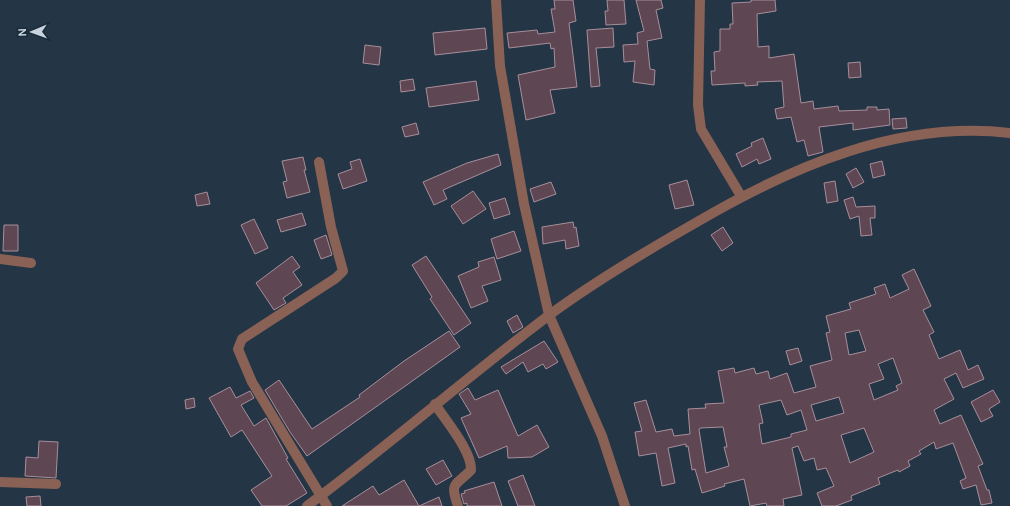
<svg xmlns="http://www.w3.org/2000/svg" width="1010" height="506" viewBox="0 0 1010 506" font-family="'DM Sans',sans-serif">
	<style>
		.building { fill: #5e4753; stroke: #a88e9b; fill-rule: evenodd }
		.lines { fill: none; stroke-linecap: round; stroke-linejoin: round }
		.minor { stroke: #896155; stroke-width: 10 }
	</style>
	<rect width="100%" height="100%" fill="#243545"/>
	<!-- building -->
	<g class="building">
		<polygon points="554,0 573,0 576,21 569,23 577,87 550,90 555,113 526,120 518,75 555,67 554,48 551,49 550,43 509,48 507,33 537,30 538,34 555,32 551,9 555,9"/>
		<polygon points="607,0 624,0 626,24 606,25 605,11 608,11"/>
		<polygon points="636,0 661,0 663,8 656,10 662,38 647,41 650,69 655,70 654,85 633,82 635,61 624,62 623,45 638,44 637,33 644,31"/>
		<polygon points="751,0 775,0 776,11 757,14 758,47 769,46 769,58 794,54 801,103 813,101 814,109 838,106 839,111 867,110 867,107 877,107 877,110 889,109 890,125 853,130 853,123 819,127 823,152 808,156 804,140 797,142 791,117 777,119 775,109 784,107 782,81 757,82 758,85 745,86 745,83 712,85 711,71 715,71 714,52 720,51 720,29 730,29 730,24 733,24 732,3 751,2"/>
		<polygon points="485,28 487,49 435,55 433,33"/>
		<polygon points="613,28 614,47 596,48 600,86 591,87 587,30"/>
		<polygon points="365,45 381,47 379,65 363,63"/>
		<polygon points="860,62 861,77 849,78 848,63"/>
		<polygon points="413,79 415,90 401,92 400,81"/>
		<polygon points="476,81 479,100 429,107 426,88"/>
		<polygon points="906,118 907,128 893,129 892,119"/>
		<polygon points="416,123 419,134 405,137 402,127"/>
		<polygon points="763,138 771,159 759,164 757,159 742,167 736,154 752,146 751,143"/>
		<polygon points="498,154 501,165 443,190 447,199 434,205 423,182 467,163"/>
		<polygon points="303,157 306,170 304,170 310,192 287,198 283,182 287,181 282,161"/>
		<polygon points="360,159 367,181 343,189 338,174 352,169 350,162"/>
		<polygon points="882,161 885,175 873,178 870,164"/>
		<polygon points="856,168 864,182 853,188 846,174"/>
		<polygon points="687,180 694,205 675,209 669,185"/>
		<polygon points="835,181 838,201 827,203 824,183"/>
		<polygon points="551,182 556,194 534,202 530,189"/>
		<polygon points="473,191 486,209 463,224 451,206"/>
		<polygon points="207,192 210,204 197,206 195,195"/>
		<polygon points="853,197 856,207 875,206 875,218 870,218 872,235 861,236 859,216 850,219 844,200"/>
		<polygon points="505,198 510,214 494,219 489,203"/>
		<polygon points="302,213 306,225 281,232 277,220"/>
		<polygon points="254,219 268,248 255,254 241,225"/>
		<polygon points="573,222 574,228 576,227 579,246 566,249 565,240 543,244 542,227"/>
		<polygon points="4,225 18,225 18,251 3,251"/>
		<polygon points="723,227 733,243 722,251 711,235"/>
		<polygon points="514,231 521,251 497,259 491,239"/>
		<polygon points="326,235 332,255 321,259 314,240"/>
		<polygon points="292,256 300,267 293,272 302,285 283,298 286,303 274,310 256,283"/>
		<polygon points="426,256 471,323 454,335 430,299 432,297 412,265"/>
		<polygon points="494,257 501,280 482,286 488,301 471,308 458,276 479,267 478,262"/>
		<path d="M 914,269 L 931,306 L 923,310 L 934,332 L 929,335 L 939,359 L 960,350 L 968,370 L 978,365 L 984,379 L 963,388 L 956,373 L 944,379 L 954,399 L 934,410 L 940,424 L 961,415 L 983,464 L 978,466 L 987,490 L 989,490 L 992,503 L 981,505 L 976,485 L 963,489 L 960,481 L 966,478 L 953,443 L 936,449 L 934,442 L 919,451 L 921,454 L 908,461 L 910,466 L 899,472 L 898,470 L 878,478 L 880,484 L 851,496 L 852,500 L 836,506 L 822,506 L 817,493 L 834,486 L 826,468 L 817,470 L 814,458 L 804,461 L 798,446 L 792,448 L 802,495 L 783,499 L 784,506 L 767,506 L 766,503 L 750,506 L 744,479 L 724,484 L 725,486 L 702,493 L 695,469 L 692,470 L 688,446 L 686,447 L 686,444 L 668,448 L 675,483 L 662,486 L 656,453 L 639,456 L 635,432 L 642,431 L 634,403 L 646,400 L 656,432 L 672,429 L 674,436 L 690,434 L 688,409 L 706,408 L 705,404 L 724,403 L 718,371 L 734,368 L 735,373 L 754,368 L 756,374 L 768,371 L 770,379 L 787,373 L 794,393 L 816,387 L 810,366 L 832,360 L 826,333 L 830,332 L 826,316 L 851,309 L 849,303 L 876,294 L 874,288 L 885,284 L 890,298 L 909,289 L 902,275 ZM 859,330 L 866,351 L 849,355 L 845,333 ZM 893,358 L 902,383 L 896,386 L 898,390 L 874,400 L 869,384 L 884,379 L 878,364 ZM 839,397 L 844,413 L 816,421 L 811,405 ZM 781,400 L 787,415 L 801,410 L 807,430 L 791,434 L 791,437 L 762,444 L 759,424 L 763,423 L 759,405 ZM 723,427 L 727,447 L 724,447 L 729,466 L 706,473 L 699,430 L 700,428 ZM 864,428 L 874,452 L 850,463 L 841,435 Z"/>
		<polygon points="517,315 523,327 513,333 507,321"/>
		<polygon points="449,331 460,347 307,456 290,432 265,390 279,380 312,429 360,397 359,395 404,361"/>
		<polygon points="544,341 558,362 546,369 543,364 528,372 523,362 506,374 501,367"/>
		<polygon points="798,348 802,361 790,365 786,351"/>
		<polygon points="230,387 236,398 250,391 254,398 241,405 254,426 266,418 288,458 286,459 307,493 286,506 262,506 251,490 272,476 242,430 231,437 209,398"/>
		<polygon points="468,388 475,400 498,390 518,436 537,425 549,447 532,457 508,458 507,446 479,458 461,418 471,414 459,394"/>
		<polygon points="993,390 1000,402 989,409 993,416 981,422 971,402"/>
		<polygon points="194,398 195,407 186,409 185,400"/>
		<polygon points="39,441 58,442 56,478 25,476 26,457 38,458"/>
		<polygon points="443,460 452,476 436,485 426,469"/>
		<polygon points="523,475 535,506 518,506 508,481"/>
		<polygon points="404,480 419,506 439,497 442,506 342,506 373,486 379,495"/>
		<polygon points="494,482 502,506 467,506 467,503 464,504 461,494 465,493 464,491"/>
		<polygon points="40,496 41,506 27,506 26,497"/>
	</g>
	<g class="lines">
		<!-- minor -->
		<g class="minor">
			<polyline points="496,0 500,66 524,204 549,315 602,436 625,506"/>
			<polyline points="700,0 698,105 701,129 741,196"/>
			<polyline points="319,162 331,227 343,271 336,278 242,339 238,349 252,382 327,506"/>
			<polyline points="0,259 31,263"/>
			<path d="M 435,404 C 445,420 472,451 471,470 C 456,486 449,481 458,506"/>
			<polyline points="0,482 56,484"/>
			<path d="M 307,506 C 389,445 466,378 548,316 C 595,281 646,251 697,222 C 791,167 898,120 1010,133"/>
		</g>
	</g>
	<!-- north arrow -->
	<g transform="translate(32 32) rotate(268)" stroke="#1a2b3b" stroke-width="3" paint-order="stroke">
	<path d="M0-3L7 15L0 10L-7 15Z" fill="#c8d3dd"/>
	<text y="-6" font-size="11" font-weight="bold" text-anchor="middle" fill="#c8d3dd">N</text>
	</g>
</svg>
